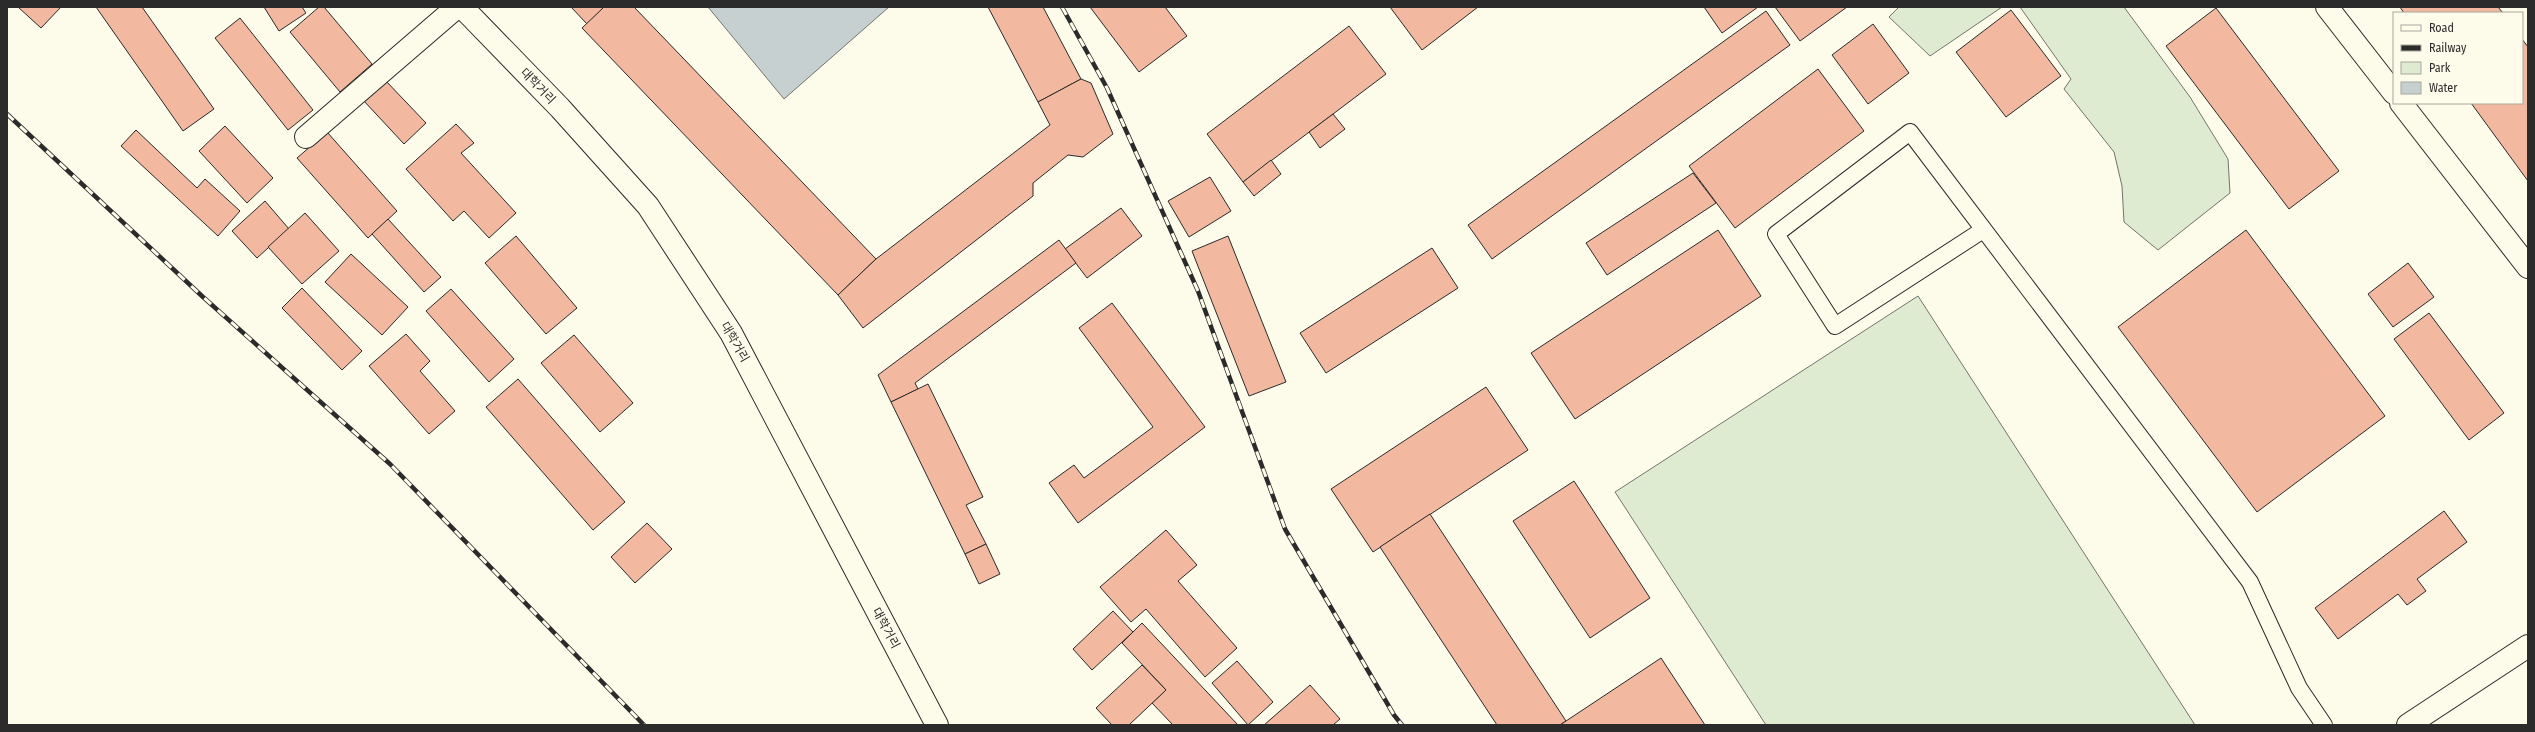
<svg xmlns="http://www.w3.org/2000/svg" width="2535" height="732" viewBox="0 0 2535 732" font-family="'Fira Sans Condensed','Noto Sans KR',sans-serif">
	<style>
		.green { fill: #deebd1; stroke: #74746e }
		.water { fill: #c7d0d0; stroke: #74746e }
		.building { fill: #f2b8a0; stroke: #2b2b2b }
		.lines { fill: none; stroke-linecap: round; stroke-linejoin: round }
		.service-casing { stroke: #2b2b2b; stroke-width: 18 }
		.minor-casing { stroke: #2b2b2b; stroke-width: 24 }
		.primary-casing { stroke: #2b2b2b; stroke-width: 24 }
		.service { stroke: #fdfbea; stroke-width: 16 }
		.minor { stroke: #fdfbea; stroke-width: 22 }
		.primary { stroke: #fdfbea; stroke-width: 22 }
		.rail-casing { stroke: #2b2b2b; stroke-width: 4.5 }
		.rail { stroke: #fdfbea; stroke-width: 3; stroke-dasharray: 9; stroke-linecap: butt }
		.labels { text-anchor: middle; stroke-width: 3; stroke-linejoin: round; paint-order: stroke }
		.street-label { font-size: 12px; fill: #2b2b2b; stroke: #fdfbea }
	</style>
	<rect width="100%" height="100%" fill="#fdfbea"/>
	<!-- green -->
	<g class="green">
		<polygon points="1899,7 2002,7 1930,56 1889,17"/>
		<polygon points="2020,7 2124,7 2190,97 2228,159 2230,193 2158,250 2124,222 2122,186 2114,152 2064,89 2071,79"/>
		<polygon points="1918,296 2195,725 1766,725 1615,492"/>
	</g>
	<!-- water -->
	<polygon class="water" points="708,7 889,7 784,99"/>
	<!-- building -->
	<g class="building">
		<polygon points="18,7 61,7 41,28"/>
		<polygon points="96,7 142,7 214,109 183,131"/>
		<polygon points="264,7 302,7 306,13 279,31"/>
		<polygon points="319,7 324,7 372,64 340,92 290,32"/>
		<polygon points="571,7 604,7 587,24"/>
		<polygon points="604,7 634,7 876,259 838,295 582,28"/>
		<polygon points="988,7 1043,7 1081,79 1038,102"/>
		<polygon points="1090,7 1165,7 1187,36 1139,72"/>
		<polygon points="1390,7 1478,7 1422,50"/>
		<polygon points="1704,7 1758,7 1722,33"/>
		<polygon points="1775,7 1847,7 1800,41"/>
		<polygon points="2400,7 2498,7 2503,13 2404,13"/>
		<polygon points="2216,8 2339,171 2289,209 2166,46"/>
		<polygon points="2011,10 2061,76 2006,117 1956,52"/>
		<polygon points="1766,11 1790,45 1492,259 1468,225"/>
		<polygon points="240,18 313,110 288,130 215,38"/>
		<polygon points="1873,24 1909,73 1868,104 1832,55"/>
		<polygon points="1349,26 1386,74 1243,182 1207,134"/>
		<polygon points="2522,39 2528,47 2528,181 2471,103 2522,103"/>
		<polygon points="1818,69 1864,131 1735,228 1689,166"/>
		<polygon points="1081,79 1091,83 1113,134 1083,157 1068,155 1033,183 1033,196 863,328 838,295 876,259 1050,125 1038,102"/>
		<polygon points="385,80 426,123 404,144 363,100"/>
		<polygon points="1333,114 1345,129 1320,148 1309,132"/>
		<polygon points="456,124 474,143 461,153 516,213 489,238 464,211 453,221 406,169"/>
		<polygon points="225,126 273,178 247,203 199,151"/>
		<polygon points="136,130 197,188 205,179 240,211 218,236 121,146"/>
		<polygon points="327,132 397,211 368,238 297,158"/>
		<polygon points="1271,160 1281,174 1254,196 1243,182"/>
		<polygon points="1693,173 1716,203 1607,275 1586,243"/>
		<polygon points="1210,177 1231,211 1189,237 1168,201"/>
		<polygon points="265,201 289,229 257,258 232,231"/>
		<polygon points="1121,208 1142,236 1087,278 1065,249"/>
		<polygon points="305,213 339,251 302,284 268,247"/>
		<polygon points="388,219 441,277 424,292 372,234"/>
		<polygon points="1718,230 1761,296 1575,419 1531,353"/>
		<polygon points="2246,230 2385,416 2257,512 2118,327"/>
		<polygon points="516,236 577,308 546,334 485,263"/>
		<polygon points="1228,236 1286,382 1249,396 1192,251"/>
		<polygon points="1059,240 1076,263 915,383 918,389 891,402 878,375"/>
		<polygon points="1432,248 1458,288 1326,373 1300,333"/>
		<polygon points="351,254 408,307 382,335 325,282"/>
		<polygon points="2408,263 2434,297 2393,327 2368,294"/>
		<polygon points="302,288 362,351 342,370 282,308"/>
		<polygon points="451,289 514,359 489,382 426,311"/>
		<polygon points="1112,303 1205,427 1078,523 1049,483 1074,465 1084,478 1153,427 1079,328"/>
		<polygon points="2429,313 2504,413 2469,440 2394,339"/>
		<polygon points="406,334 430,361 420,371 455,411 429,434 369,366"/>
		<polygon points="574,335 633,403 600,432 541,363"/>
		<polygon points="518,379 625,502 593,530 486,407"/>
		<polygon points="928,384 983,497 966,505 986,544 965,554 891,402"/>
		<polygon points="1486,387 1528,450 1373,552 1331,489"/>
		<polygon points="1574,481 1650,598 1590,638 1513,521"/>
		<polygon points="2444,511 2467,542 2417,579 2426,591 2407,605 2398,594 2338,639 2315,608"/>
		<polygon points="1430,514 1566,721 1560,725 1497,725 1380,547"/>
		<polygon points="647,523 672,549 635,583 611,557"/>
		<polygon points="1166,530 1197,565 1178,581 1237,648 1205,677 1146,609 1131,622 1100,587"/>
		<polygon points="986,544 1000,574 979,584 965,554"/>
		<polygon points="1113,611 1133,632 1092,670 1073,649"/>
		<polygon points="1142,623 1238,725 1173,725 1152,703 1166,690 1122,643"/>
		<polygon points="1661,658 1705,725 1560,725 1566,721"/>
		<polygon points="1237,661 1273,702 1248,725 1212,683"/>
		<polygon points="1142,665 1166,690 1129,725 1112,725 1096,708"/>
		<polygon points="1310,685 1340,719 1333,725 1264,725"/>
	</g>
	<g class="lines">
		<!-- service casing -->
		<g class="service-casing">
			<polyline id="service" points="1983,230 1835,326 1776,234 1910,132 2250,582 2299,688 2324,725"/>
		</g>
		<!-- minor casing -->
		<g class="minor-casing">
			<g id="minor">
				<polyline points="2327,7 2394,93"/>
				<polyline points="2401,103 2528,267"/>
				<polyline points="306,137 457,7"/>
				<polyline points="2408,725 2528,646"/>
			</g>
		</g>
		<!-- primary casing -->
		<g class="primary-casing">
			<polyline id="primary" points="462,7 560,108 648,206 731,333 937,725"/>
		</g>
		<!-- service -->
		<use href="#service" class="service"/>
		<!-- minor -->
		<use href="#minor" class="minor"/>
		<!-- primary -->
		<use href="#primary" class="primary"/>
		<!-- rail casing -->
		<g class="rail-casing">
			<g id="rail">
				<polyline points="1062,7 1107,88 1198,291 1285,529 1394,715 1402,725"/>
				<polyline points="7,114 203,297 390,464 644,725"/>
			</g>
		</g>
		<!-- rail -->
		<use href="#rail" class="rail"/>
	</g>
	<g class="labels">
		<!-- street labels -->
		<g class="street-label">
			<text transform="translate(538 86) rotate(46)" y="4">대학거리</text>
			<text transform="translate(735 342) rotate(60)" y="4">대학거리</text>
			<text transform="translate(886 628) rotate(62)" y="4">대학거리</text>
		</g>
	</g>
	<!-- border -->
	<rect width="2535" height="732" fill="none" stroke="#2b2b2b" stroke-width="16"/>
	<!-- legend -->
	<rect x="2393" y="12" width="130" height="92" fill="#fdfbea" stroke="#a9a89e"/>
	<rect x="2401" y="25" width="20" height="6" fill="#fdfbea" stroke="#a9a89e"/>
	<text x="2429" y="32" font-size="12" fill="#2b2b2b">Road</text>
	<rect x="2401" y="45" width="20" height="6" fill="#2b2b2b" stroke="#a9a89e"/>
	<text x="2429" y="52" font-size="12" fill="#2b2b2b">Railway</text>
	<rect x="2401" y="62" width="20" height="12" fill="#deebd1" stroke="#a9a89e"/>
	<text x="2429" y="72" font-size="12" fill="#2b2b2b">Park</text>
	<rect x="2401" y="82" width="20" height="12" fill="#c7d0d0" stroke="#a9a89e"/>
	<text x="2429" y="92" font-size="12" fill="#2b2b2b">Water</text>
</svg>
